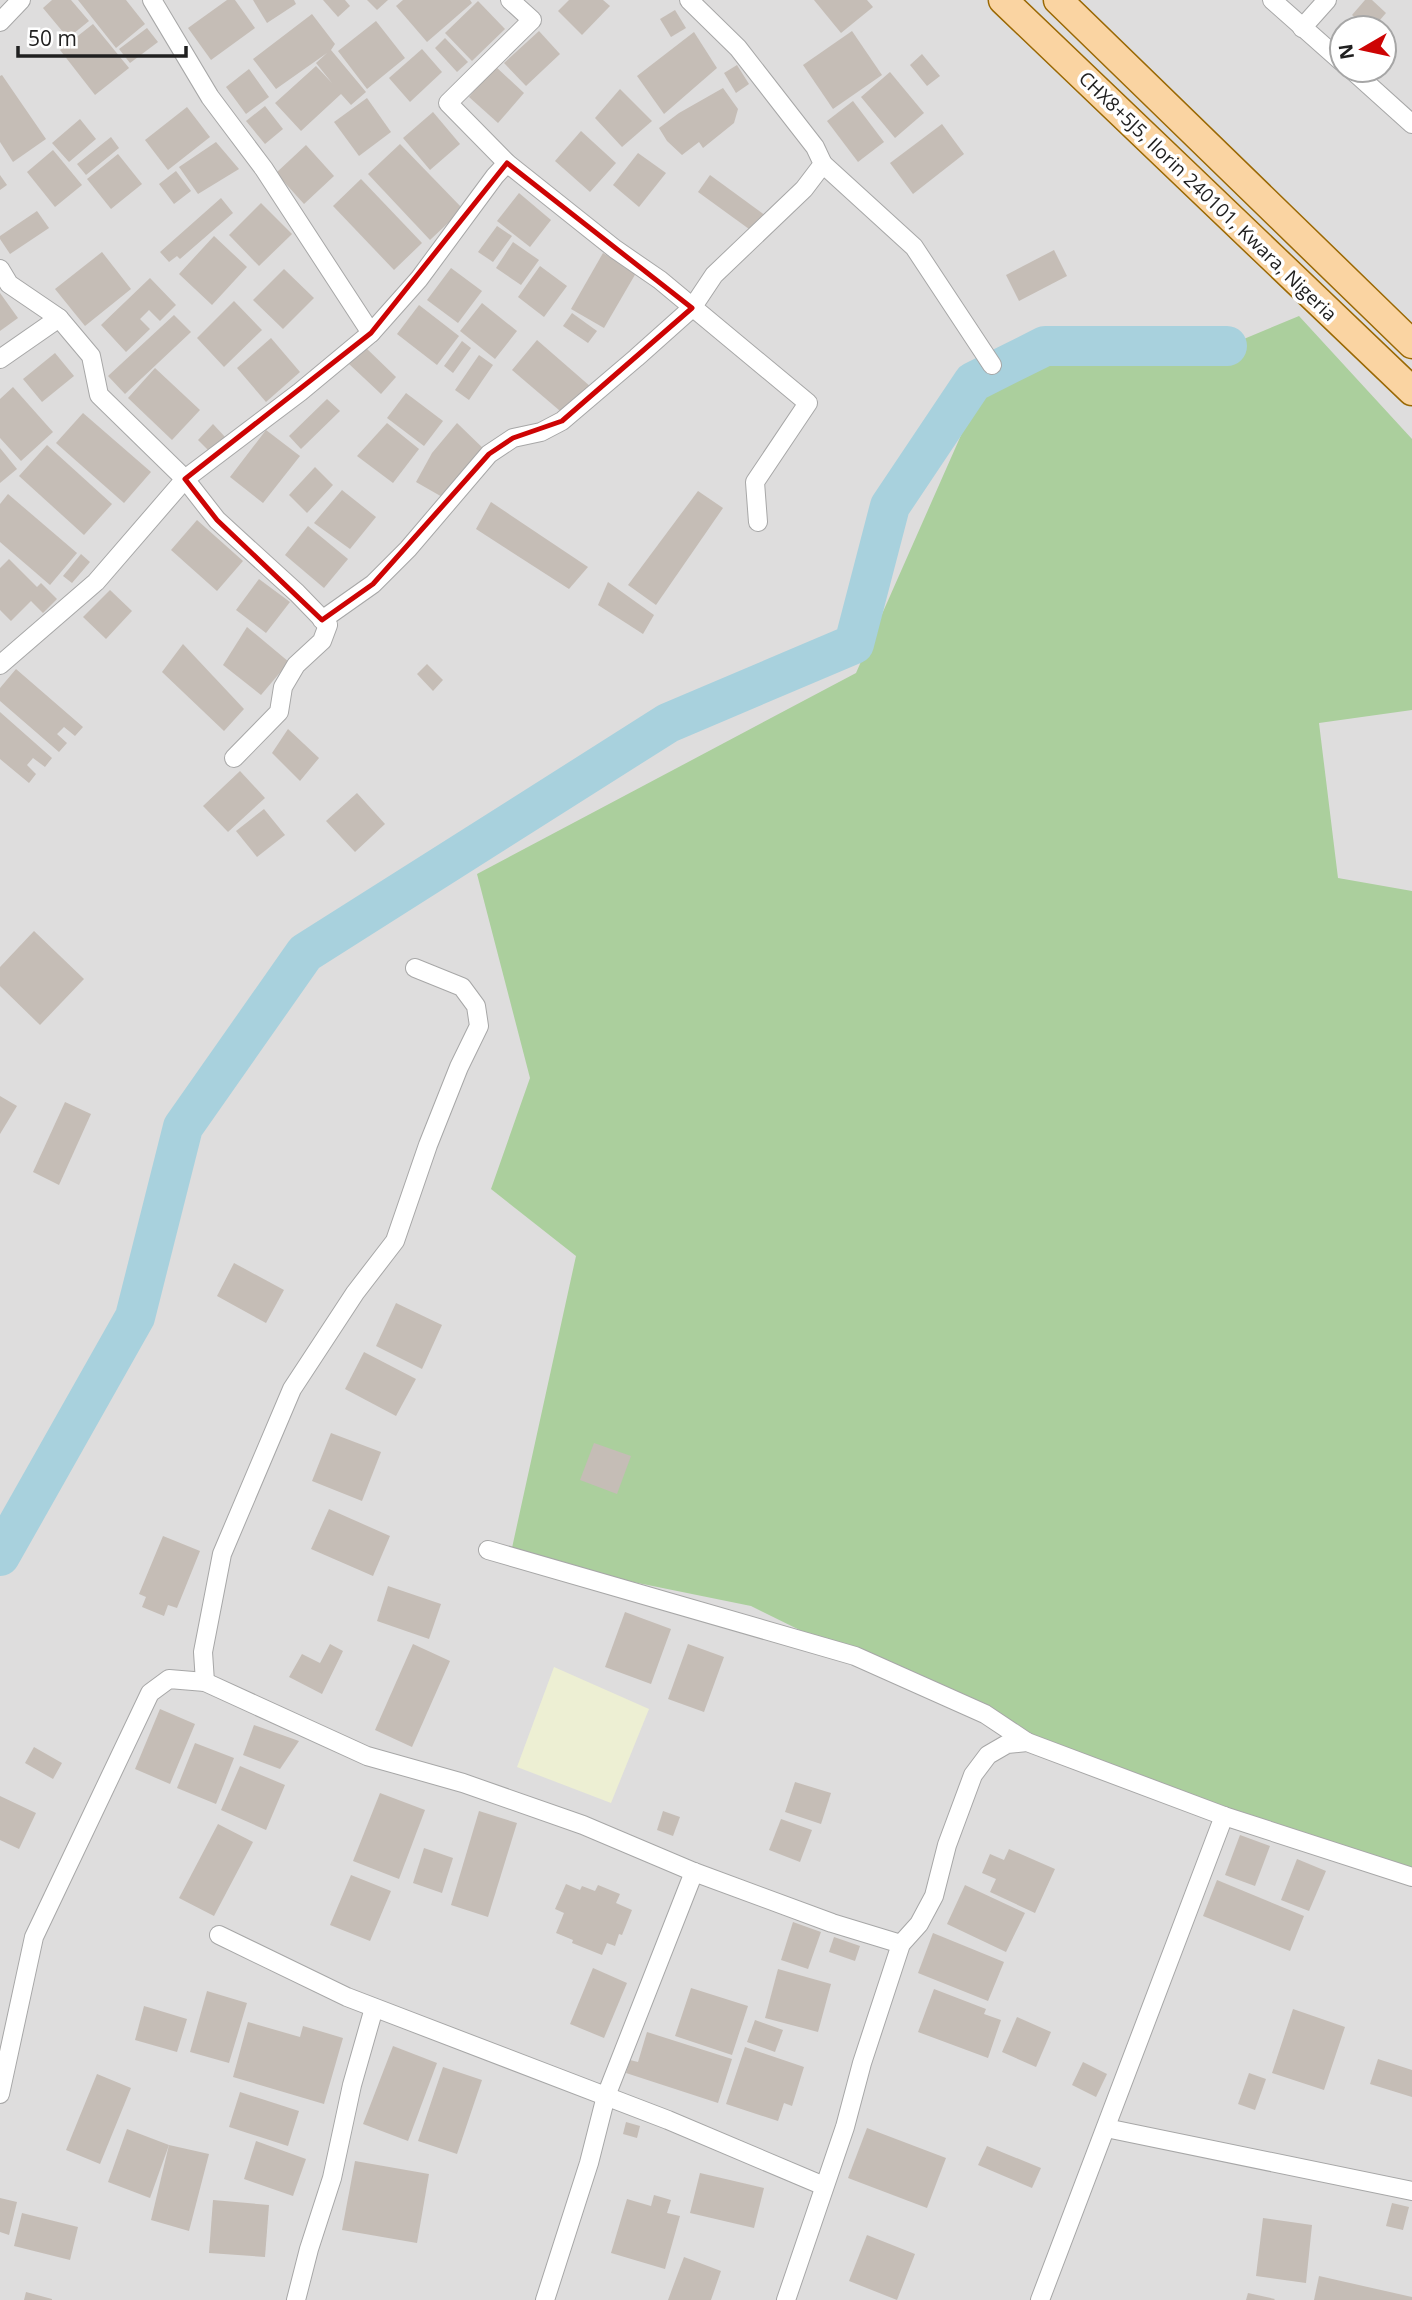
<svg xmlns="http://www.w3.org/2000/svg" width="1412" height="2300" viewBox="0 0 1412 2300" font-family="'Open Sans',sans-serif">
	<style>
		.residential { fill: #dedddd; fill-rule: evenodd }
		.farmland { fill: #edefd3 }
		.forest { fill: #abcf9d }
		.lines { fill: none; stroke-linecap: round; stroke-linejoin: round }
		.river { stroke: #a8d1dd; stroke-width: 40 }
		.building { fill: #c5bdb6 }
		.minor-casing { stroke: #a7a7a7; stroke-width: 20 }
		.primary-casing { stroke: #9a6803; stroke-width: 31 }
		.minor { stroke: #fff; stroke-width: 18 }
		.primary { stroke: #fad4a2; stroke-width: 28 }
		.marked { fill: none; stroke: #cd0404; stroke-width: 5; stroke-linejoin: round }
		.labels { text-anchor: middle; stroke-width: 7; stroke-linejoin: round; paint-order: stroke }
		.street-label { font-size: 19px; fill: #202020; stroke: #fff }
	</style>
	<rect width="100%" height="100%" fill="#f1ede7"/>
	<!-- residential -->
	<path class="residential" d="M 0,0 L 1412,0 L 1412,2300 L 0,2300 ZM 1342,28 L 1384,28 L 1384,70 L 1342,70 Z"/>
	<!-- farmland -->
	<polygon class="farmland" points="554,1667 649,1709 611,1803 517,1767"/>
	<!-- forest -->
	<polygon class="forest" points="1299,316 1412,439 1412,710 1319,723 1338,878 1412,891 1412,1877 1027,1742 751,1606 510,1557 576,1256 491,1189 530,1078 477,874 856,673 992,365 1227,346"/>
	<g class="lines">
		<!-- river -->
		<polyline class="river" points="0,1556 135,1317 183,1127 305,953 668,723 854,644 890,506 973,382 1045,346 1227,346"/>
	</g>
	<!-- building -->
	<g class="building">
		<polygon points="52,0 71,0 89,21 68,38 43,8"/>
		<polygon points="78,0 126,0 145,24 116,48"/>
		<polygon points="227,0 235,0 255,28 211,60 188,28"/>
		<polygon points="253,0 294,0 296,4 267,23"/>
		<polygon points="323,0 345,0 350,6 338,17"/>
		<polygon points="367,0 388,0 377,10"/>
		<polygon points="403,0 470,0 472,3 427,42 396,6"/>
		<polygon points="569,0 603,0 610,6 582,35 558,11"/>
		<polygon points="814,0 867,0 873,7 841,33"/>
		<polygon points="1365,0 1372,0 1386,13 1373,28 1367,28 1352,15"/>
		<polygon points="478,1 505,29 472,61 445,33"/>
		<polygon points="675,10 686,28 671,37 660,19"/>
		<polygon points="312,14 335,44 331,50 366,92 351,105 341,94 301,131 275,103 316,66 332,83 316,63 327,53 276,89 253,59"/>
		<polygon points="376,21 405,58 367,89 338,51"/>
		<polygon points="93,24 129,68 95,95 60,50"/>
		<polygon points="147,28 158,42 130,63 119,49"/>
		<polygon points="539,31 560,54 526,86 504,63"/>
		<polygon points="852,31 882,75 833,109 803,65"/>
		<polygon points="694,32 717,68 664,114 637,76"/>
		<polygon points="445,38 468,62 457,72 435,48"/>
		<polygon points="422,49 442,72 410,102 389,78"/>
		<polygon points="922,54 940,76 927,86 910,65"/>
		<polygon points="737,65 749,84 736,93 724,73"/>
		<polygon points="495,66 524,93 498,123 469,97"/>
		<polygon points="249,69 269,97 246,114 226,87"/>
		<polygon points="890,72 924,113 895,138 861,97"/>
		<polygon points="2,75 46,139 13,162 0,142 0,76"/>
		<polygon points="723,88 738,109 734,123 703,148 699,142 682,155 667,141 659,128 679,113"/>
		<polygon points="620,89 652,121 622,147 595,118"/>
		<polygon points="367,98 391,132 359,156 334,122"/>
		<polygon points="853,101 884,142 858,162 827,121"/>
		<polygon points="265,106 283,129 265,144 246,121"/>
		<polygon points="187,107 210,137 168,170 145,140"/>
		<polygon points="433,112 460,144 430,170 403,138"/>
		<polygon points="80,119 96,139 69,162 52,143"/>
		<polygon points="942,124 964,154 913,194 890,163"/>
		<polygon points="581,131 616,163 590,192 555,161"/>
		<polygon points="111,137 119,148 86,175 77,164"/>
		<polygon points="216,142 239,169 198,194 179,167"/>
		<polygon points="400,144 463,209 430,240 368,174"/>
		<polygon points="306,145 334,176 304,204 276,173"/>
		<polygon points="53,150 82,185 55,207 27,172"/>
		<polygon points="638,153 666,173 639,207 613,185"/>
		<polygon points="118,154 142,184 111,209 87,179"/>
		<polygon points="176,171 191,191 174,204 159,184"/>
		<polygon points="0,175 7,185 0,190"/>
		<polygon points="710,175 766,216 749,229 698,192"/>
		<polygon points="361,179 422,243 394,270 333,206"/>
		<polygon points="519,193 551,220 530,247 497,221"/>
		<polygon points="221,198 233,213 180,259 177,256 169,262 160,252"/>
		<polygon points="261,203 292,234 259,266 229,235"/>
		<polygon points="37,211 49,228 10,254 0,239 0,236"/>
		<polygon points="497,226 512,236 493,262 478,252"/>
		<polygon points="214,236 247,267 212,305 179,274"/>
		<polygon points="513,242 539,260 521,285 496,268"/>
		<polygon points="1054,250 1067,276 1019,301 1006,275"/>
		<polygon points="102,252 131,289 85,326 55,289"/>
		<polygon points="603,253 636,273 604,328 571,309"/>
		<polygon points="540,266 567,286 544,317 518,297"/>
		<polygon points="451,268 482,291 458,323 427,300"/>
		<polygon points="284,269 314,298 283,329 253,300"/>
		<polygon points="150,278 176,305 160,321 149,310 140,319 150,329 126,352 101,325"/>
		<polygon points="0,293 18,318 0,331"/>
		<polygon points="234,301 262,330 224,367 197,338"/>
		<polygon points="482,303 517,331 495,359 460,331"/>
		<polygon points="419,305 459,336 437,365 397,334"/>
		<polygon points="572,313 597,331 588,343 563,326"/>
		<polygon points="174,315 191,332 125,394 108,376"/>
		<polygon points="271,338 300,372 266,402 237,368"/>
		<polygon points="537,340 591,387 566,416 512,370"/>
		<polygon points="462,341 471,348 453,373 444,366"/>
		<polygon points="364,346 396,377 381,394 348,363"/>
		<polygon points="55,353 74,376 42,402 23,379"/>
		<polygon points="479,355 493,365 469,400 455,390"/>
		<polygon points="155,368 200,410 172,440 128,398"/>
		<polygon points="13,387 53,432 21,461 0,438 0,399"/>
		<polygon points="406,393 443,421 424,446 387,418"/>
		<polygon points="327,399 340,411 301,449 289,436"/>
		<polygon points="83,413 151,472 124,503 56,443"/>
		<polygon points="387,423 419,449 393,483 357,456"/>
		<polygon points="457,423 489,454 444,498 416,482 432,453"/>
		<polygon points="213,424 226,438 211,453 198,440"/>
		<polygon points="266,430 300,456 263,503 230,477"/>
		<polygon points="47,445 112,504 84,535 19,476"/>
		<polygon points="0,448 17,469 0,483"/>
		<polygon points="315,467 333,485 307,513 289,495"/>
		<polygon points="342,490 376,517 350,549 314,523"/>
		<polygon points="698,491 723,508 656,605 628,585"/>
		<polygon points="8,494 77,553 50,585 0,542 0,504"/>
		<polygon points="491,502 588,567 569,589 476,529"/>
		<polygon points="197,520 243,561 217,591 171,550"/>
		<polygon points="308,526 348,559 324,588 285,555"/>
		<polygon points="81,554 90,562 72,583 63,576"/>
		<polygon points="9,559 37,587 41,583 57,599 43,613 31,601 11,621 0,610 0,568"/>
		<polygon points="259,579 290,602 266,633 236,610"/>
		<polygon points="608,582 654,615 643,634 598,605"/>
		<polygon points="110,590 132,611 106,639 83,617"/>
		<polygon points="247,627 289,662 261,695 223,665"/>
		<polygon points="183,644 244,709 224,731 162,672"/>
		<polygon points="427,664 443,680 433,691 417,674"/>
		<polygon points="16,669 83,727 75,736 64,727 57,734 67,743 59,752 0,701 0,688"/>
		<polygon points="0,712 52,758 45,767 33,758 27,765 36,774 29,783 0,759"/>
		<polygon points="288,729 319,758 300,781 272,753"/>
		<polygon points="240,771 265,798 228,832 203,806"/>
		<polygon points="357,793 385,824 355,852 326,821"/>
		<polygon points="264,809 285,835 257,857 236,831"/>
		<polygon points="34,931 84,979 40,1025 0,986 0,967"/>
		<polygon points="0,1096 17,1106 0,1134"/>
		<polygon points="65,1102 91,1114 59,1185 33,1172"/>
		<polygon points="234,1263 284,1290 266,1323 217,1296"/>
		<polygon points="396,1303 442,1325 422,1369 376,1346"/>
		<polygon points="364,1352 416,1379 396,1416 345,1389"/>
		<polygon points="331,1433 381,1452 362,1501 312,1481"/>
		<polygon points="594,1443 631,1456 617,1494 580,1480"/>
		<polygon points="329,1509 390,1536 373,1576 311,1549"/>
		<polygon points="163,1536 200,1551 177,1608 168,1605 164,1616 142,1607 146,1597 139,1594"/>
		<polygon points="388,1586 441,1604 429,1639 377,1621"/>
		<polygon points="625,1612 671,1629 651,1684 605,1667"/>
		<polygon points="330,1644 343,1651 322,1694 289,1677 302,1654 320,1663"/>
		<polygon points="413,1644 450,1661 412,1747 375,1730"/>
		<polygon points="688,1644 724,1657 704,1712 668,1699"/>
		<polygon points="160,1709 195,1724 170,1784 135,1769"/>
		<polygon points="254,1725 299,1741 280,1769 243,1755"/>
		<polygon points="195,1743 234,1758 216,1804 177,1788"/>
		<polygon points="34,1747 62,1763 53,1779 25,1763"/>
		<polygon points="240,1766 285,1785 266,1830 221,1810"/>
		<polygon points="795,1782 831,1793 821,1824 785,1812"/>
		<polygon points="380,1793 425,1810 399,1879 353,1861"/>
		<polygon points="0,1796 36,1813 19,1849 0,1840"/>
		<polygon points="479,1811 517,1823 488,1917 451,1905"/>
		<polygon points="663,1811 680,1817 673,1836 657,1830"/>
		<polygon points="781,1819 812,1830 800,1862 769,1850"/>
		<polygon points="218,1824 253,1842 214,1916 179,1898"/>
		<polygon points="1240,1835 1270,1846 1255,1886 1225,1875"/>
		<polygon points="424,1848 453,1858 442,1893 413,1883"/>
		<polygon points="1009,1849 1055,1869 1035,1913 990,1892 996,1879 982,1873 990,1854 1004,1860"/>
		<polygon points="1297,1859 1326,1871 1309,1911 1281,1900"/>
		<polygon points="351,1875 391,1891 370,1941 330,1925"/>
		<polygon points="1217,1880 1304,1916 1290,1951 1203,1916"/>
		<polygon points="566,1884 580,1890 582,1886 595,1891 598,1885 620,1894 616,1903 632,1910 622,1935 619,1934 615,1946 607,1943 602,1955 572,1943 573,1940 556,1933 564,1913 555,1909"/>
		<polygon points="965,1885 1025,1913 1006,1952 947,1924"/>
		<polygon points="793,1922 821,1932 808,1969 781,1960"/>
		<polygon points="933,1933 1004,1962 988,2001 918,1973"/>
		<polygon points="834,1937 860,1946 855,1961 829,1952"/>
		<polygon points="593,1968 627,1983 604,2038 570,2024"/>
		<polygon points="778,1969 831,1984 818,2032 765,2018"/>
		<polygon points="691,1988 748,2006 732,2055 675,2036"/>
		<polygon points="934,1989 986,2009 984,2014 1001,2020 988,2058 918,2032"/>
		<polygon points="207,1991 247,2003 229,2063 190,2052"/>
		<polygon points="144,2006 187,2019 177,2052 135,2040"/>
		<polygon points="1293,2009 1345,2027 1324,2090 1272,2073"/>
		<polygon points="1017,2017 1051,2032 1036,2067 1002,2052"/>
		<polygon points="755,2020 783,2030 775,2052 747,2042"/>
		<polygon points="248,2022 300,2037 303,2026 343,2038 324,2104 233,2077"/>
		<polygon points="647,2032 732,2059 718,2103 626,2073 630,2060 638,2062"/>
		<polygon points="393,2046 437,2063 408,2141 363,2124"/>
		<polygon points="745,2047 804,2067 792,2106 784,2103 778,2121 726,2104"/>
		<polygon points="1378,2059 1412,2070 1412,2097 1370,2084"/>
		<polygon points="1083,2062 1107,2074 1096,2097 1072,2085"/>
		<polygon points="443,2067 482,2080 457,2154 418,2141"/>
		<polygon points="1249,2073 1266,2079 1255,2110 1238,2104"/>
		<polygon points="97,2074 131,2088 100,2164 66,2150"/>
		<polygon points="240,2092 299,2111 288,2146 229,2127"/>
		<polygon points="626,2122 640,2126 637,2138 623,2134"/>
		<polygon points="867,2128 946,2158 927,2208 848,2178"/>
		<polygon points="127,2129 169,2145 150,2198 108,2182"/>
		<polygon points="256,2141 306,2159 293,2196 244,2179"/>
		<polygon points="169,2145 209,2154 189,2231 151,2220"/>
		<polygon points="987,2146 1041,2168 1032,2188 978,2165"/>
		<polygon points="355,2161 429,2174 417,2243 342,2230"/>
		<polygon points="700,2173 764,2188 754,2228 690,2213"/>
		<polygon points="654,2195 671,2200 667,2213 680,2216 665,2269 611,2253 627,2199 651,2206"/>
		<polygon points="0,2198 17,2202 9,2235 0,2232"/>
		<polygon points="213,2200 269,2205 265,2257 209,2253"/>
		<polygon points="1392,2203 1409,2207 1403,2230 1386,2226"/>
		<polygon points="22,2213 78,2227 70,2260 14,2246"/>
		<polygon points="1263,2218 1312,2225 1306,2283 1256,2276"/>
		<polygon points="867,2235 915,2254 897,2300 849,2281"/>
		<polygon points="684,2257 721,2271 711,2300 668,2300"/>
		<polygon points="1319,2276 1412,2297 1412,2300 1314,2300"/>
		<polygon points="26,2292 52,2299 52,2300 24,2300"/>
		<polygon points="1248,2293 1275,2299 1274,2300 1246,2300"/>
	</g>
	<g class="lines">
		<!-- minor casing -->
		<g class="minor-casing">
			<g id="minor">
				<polyline points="152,0 210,97 264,169 371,333"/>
				<polyline points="510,0 532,20 448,103 507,163 615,249 660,280 808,403 755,482 758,522"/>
				<polyline points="1272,0 1342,62"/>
				<polyline points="0,22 21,0"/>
				<polyline points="1302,28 1327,0"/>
				<polyline points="1352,70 1412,124"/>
				<polyline points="823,164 914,247 992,365"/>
				<polyline points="0,269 9,284 59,318 91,356 99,395 185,479 217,520 297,593 328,625 322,641 296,665 283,687 279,712 234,758"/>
				<polyline points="0,359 59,318"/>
				<polyline points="322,620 373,584 408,549 489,454 513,438 541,432 562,421 636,358 692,308 714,275 804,189 823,164 815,147 738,48 689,0"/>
				<polyline points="0,665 96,582 185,479 300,392 371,333 419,279 495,176 507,163"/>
				<polyline points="488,1550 855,1656 985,1714 1027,1742"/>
				<polyline points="205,1682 203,1652 222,1554 292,1389 355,1293 395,1241 428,1145 459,1067 479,1026 476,1006 462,987 415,968"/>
				<polyline points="219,1935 347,1997 668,2120 824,2186"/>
				<polyline points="0,2094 34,1937 150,1693 169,1679 205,1682 367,1756 463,1783 583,1825 694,1872 832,1923 901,1944"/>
				<polyline points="1106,2128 1412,2191"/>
				<polyline points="296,2300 309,2249 332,2178 352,2085 374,2008"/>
				<polyline points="545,2300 589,2163 606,2096 694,1872"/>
				<polyline points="786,2300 845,2127 862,2063 901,1944 919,1924 934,1896 947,1845 973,1775 988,1755 1007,1744 1027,1742 1224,1816 1412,1877"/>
				<polyline points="1040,2300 1224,1816"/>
			</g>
		</g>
		<!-- primary casing -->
		<g class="primary-casing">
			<g id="primary">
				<polyline points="1003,0 1412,391"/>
				<polyline points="1058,0 1412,344"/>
			</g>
		</g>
		<!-- minor -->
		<use href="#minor" class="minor"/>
		<!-- primary -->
		<use href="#primary" class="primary"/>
	</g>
	<!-- marked area -->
	<path class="marked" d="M 507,163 L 692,308 L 562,421 L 513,438 L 489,454 L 373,584 L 322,620 L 217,520 L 185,479 L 371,333 Z"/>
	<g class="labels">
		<!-- street labels -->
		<g class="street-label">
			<text transform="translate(1208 196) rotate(44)" y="7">CHX8+5J5, Ilorin 240101, Kwara, Nigeria</text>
		</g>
	</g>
	<!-- north arrow -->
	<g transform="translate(1363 49) rotate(261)"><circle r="33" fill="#ffffff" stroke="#a6a6a6" stroke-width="2"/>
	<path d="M0-5L12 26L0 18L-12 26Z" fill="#cd0404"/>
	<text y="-10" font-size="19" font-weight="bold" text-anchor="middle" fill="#202020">N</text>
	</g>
	<!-- scale -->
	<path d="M18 46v10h168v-10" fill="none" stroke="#202020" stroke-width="3.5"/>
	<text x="28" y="46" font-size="21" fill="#202020" stroke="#ffffff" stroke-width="5" paint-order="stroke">50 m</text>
</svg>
